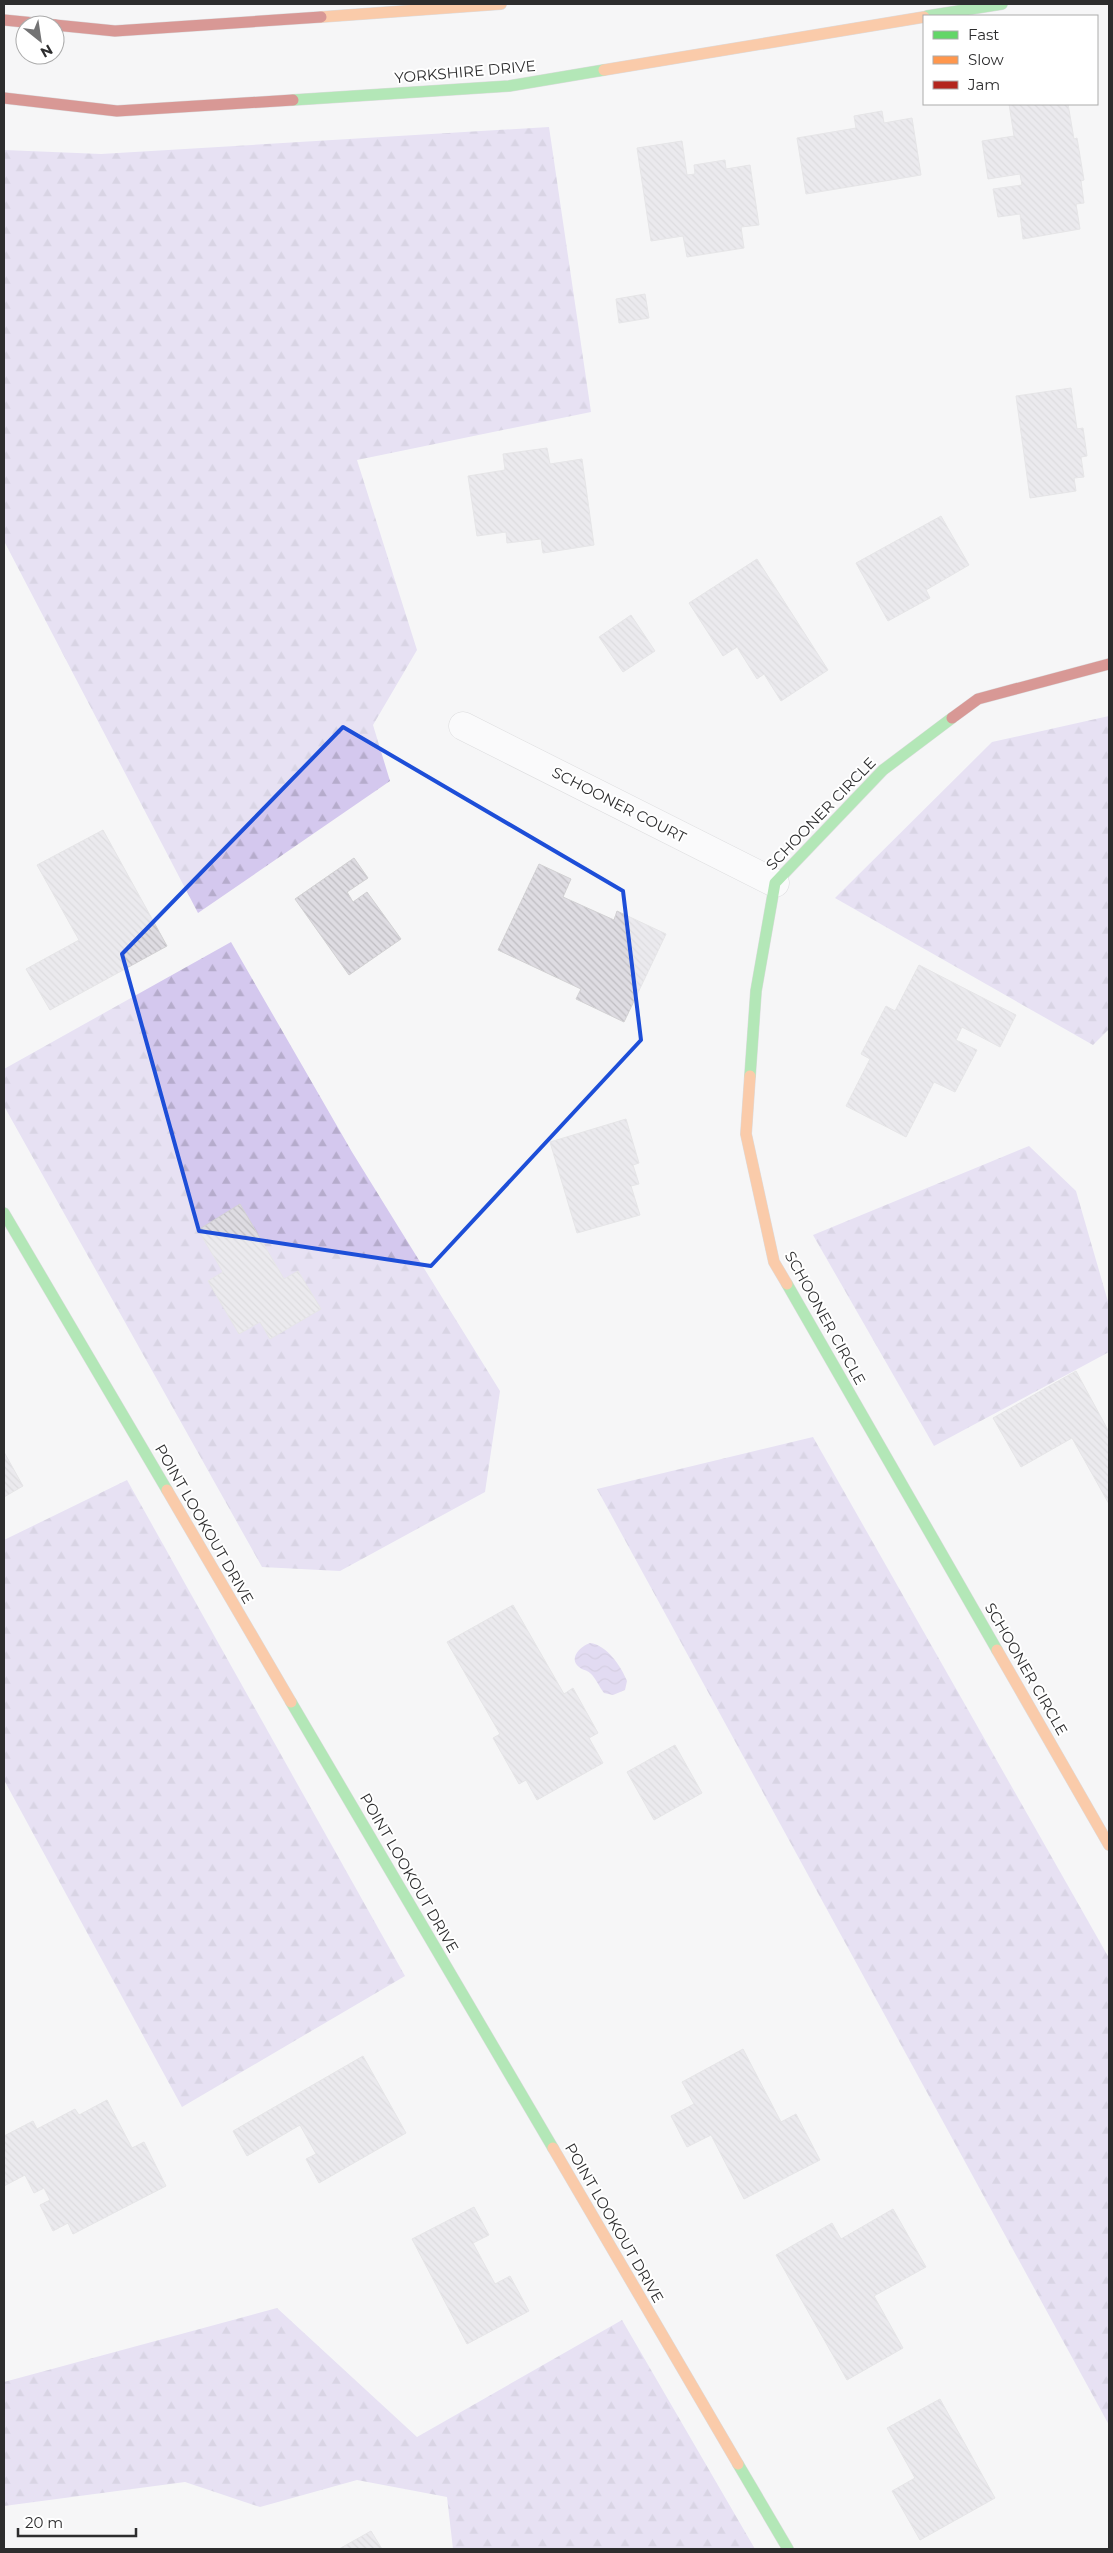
<svg xmlns="http://www.w3.org/2000/svg" width="1113" height="2553" viewBox="0 0 1113 2553" font-family="Montserrat,sans-serif">
	<style>
		.forest { fill: url(#forest-firs) }
		.water { fill: url(#water-waves) }
		.building { fill: url(#building-back-hatch); stroke: #d2d1d3 }
		.lines { fill: none; stroke-linecap: round; stroke-linejoin: round }
		.street-casing { stroke: #bebebf; stroke-width: 29 }
		.fast-casing { stroke: #bebebf; stroke-width: 12 }
		.slow-casing { stroke: #bebebf; stroke-width: 12 }
		.jam-casing { stroke: #bebebf; stroke-width: 12 }
		.street { stroke: #fefefe; stroke-width: 28 }
		.fast { stroke: #63d668; stroke-width: 11 }
		.slow { stroke: #ff974d; stroke-width: 11 }
		.jam { stroke: #b3261e; stroke-width: 11 }
		.marked { fill: none; stroke: #1d4ed8; stroke-width: 4; stroke-linejoin: round }
		.labels { text-anchor: middle; stroke-width: 4; stroke-linejoin: round; paint-order: stroke }
		.street-label { font-size: 15px; fill: #2d2d2e; stroke: #fff }
	</style>
	<defs>
		<pattern id="forest-firs" width="22" height="20" patternUnits="userSpaceOnUse" patternTransform="scale(1.25)"><rect width="22" height="20" fill="#d4c8ee"/><path d="M5 1l3.5 6h-7zM16 11l3.5 6h-7z" fill="#b6accc"/></pattern>
		<pattern id="water-waves" width="16" height="10" patternUnits="userSpaceOnUse" patternTransform="scale(1.25)"><rect width="16" height="10" fill="#cbbbeb"/><path d="M0 5q4-4 8 0t8 0" fill="none" stroke="#afa1ca"/></pattern>
		<pattern id="building-back-hatch" width="6" height="6" patternUnits="userSpaceOnUse" patternTransform="scale(1.25)"><rect width="6" height="6" fill="#dedce2"/><path d="M-1 5l2 2M0 0l6 6M5-1l2 2" fill="none" stroke="#bfbdc2"/></pattern>
	</defs>
	<rect width="100%" height="100%" fill="#f6f6f7"/>
	<!-- forest -->
	<g class="forest">
		<polygon points="549,127 591,412 357,460 417,650 373,725 390,781 198,913 4,541 4,150 101,154"/>
		<polygon points="1109,716 1109,1029 1093,1045 835,898 992,742"/>
		<polygon points="231,942 352,1152 500,1391 485,1492 340,1571 262,1567 4,1106 4,1069"/>
		<polygon points="1029,1146 1076,1191 1109,1305 1109,1352 934,1446 813,1235"/>
		<polygon points="813,1437 1109,1958 1109,2425 597,1489"/>
		<polygon points="127,1480 405,1976 182,2107 4,1780 4,1540"/>
		<polygon points="277,2308 417,2437 622,2320 755,2549 453,2549 447,2497 357,2480 260,2507 185,2482 4,2506 4,2382"/>
	</g>
	<!-- water -->
	<path class="water" d="M 590,1643 C 607,1645 621,1666 627,1681 L 625,1690 L 613,1695 L 604,1693 C 599,1687 596,1678 590,1673 C 587,1670 582,1670 579,1667 C 568,1658 581,1646 590,1643 Z"/>
	<!-- building -->
	<g class="building">
		<polygon points="1009,104 1068,104 1074,139 1077,138 1084,180 1081,181 1084,203 1076,204 1080,229 1023,239 1020,214 998,217 993,189 1022,185 1020,174 988,179 982,141 1014,136"/>
		<polygon points="882,111 884,123 912,118 921,175 806,194 797,138 856,128 854,116"/>
		<polygon points="682,141 687,175 695,174 694,165 725,160 726,169 750,165 759,225 741,227 744,248 687,257 683,236 651,241 637,148"/>
		<polygon points="645,294 649,318 619,323 616,299"/>
		<polygon points="1071,388 1077,429 1083,428 1087,456 1081,457 1084,477 1074,478 1076,491 1030,498 1016,396"/>
		<polygon points="547,448 550,464 582,459 594,545 543,553 541,539 507,543 506,532 477,536 468,476 505,470 503,454"/>
		<polygon points="941,516 969,565 926,590 930,598 888,621 856,563"/>
		<polygon points="757,559 828,670 781,701 764,674 757,679 737,647 723,656 689,603"/>
		<polygon points="631,615 655,651 623,672 599,637"/>
		<polygon points="103,830 167,946 50,1010 26,969 79,940 37,865"/>
		<polygon points="354,858 368,878 347,892 353,902 367,892 401,939 349,975 295,899"/>
		<polygon points="539,864 571,879 563,897 614,920 617,911 666,934 624,1022 576,999 581,989 498,950"/>
		<polygon points="919,965 1016,1015 1000,1047 962,1027 956,1040 977,1050 955,1092 934,1082 906,1137 846,1106 870,1059 861,1054 886,1006 895,1011"/>
		<polygon points="626,1119 639,1163 633,1165 639,1184 631,1186 640,1215 577,1233 550,1142"/>
		<polygon points="240,1204 284,1279 298,1271 321,1309 270,1339 260,1322 239,1334 208,1281 223,1272 198,1230"/>
		<polygon points="1076,1371 1109,1432 1109,1504 1072,1438 1021,1467 993,1418"/>
		<polygon points="4,1452 23,1486 4,1497"/>
		<polygon points="513,1605 564,1694 573,1688 598,1733 589,1738 603,1763 537,1800 526,1780 519,1784 493,1738 500,1734 447,1642"/>
		<polygon points="675,1745 702,1793 654,1820 627,1772"/>
		<polygon points="743,2049 781,2122 796,2114 820,2160 744,2199 711,2135 687,2147 671,2116 694,2104 682,2082"/>
		<polygon points="363,2056 406,2133 319,2183 306,2159 316,2154 300,2125 247,2156 233,2131"/>
		<polygon points="107,2100 132,2148 144,2142 166,2186 73,2234 68,2223 53,2231 40,2205 50,2200 44,2188 34,2193 25,2175 4,2186 4,2136 33,2121 37,2129 75,2109 79,2115"/>
		<polygon points="474,2207 489,2235 473,2243 495,2284 510,2276 529,2311 467,2344 412,2239"/>
		<polygon points="893,2209 926,2267 874,2296 903,2348 847,2380 776,2255 832,2223 841,2239"/>
		<polygon points="940,2399 995,2498 920,2540 892,2491 915,2478 887,2428"/>
		<polygon points="371,2531 382,2549 339,2549"/>
	</g>
	<g class="lines">
		<!-- street casing -->
		<g class="street-casing">
			<polyline id="street" points="463,726 775,883"/>
		</g>
		<!-- fast casing -->
		<g class="fast-casing">
			<g id="fast">
				<polyline points="927,16 1002,4"/>
				<polyline points="293,100 509,86 604,70"/>
				<polyline points="750,1076 756,991 775,883 883,770 952,718"/>
				<polyline points="4,1213 167,1490"/>
				<polyline points="787,1284 997,1650"/>
				<polyline points="291,1702 553,2148"/>
				<polyline points="738,2464 788,2549"/>
			</g>
		</g>
		<!-- slow casing -->
		<g class="slow-casing">
			<g id="slow">
				<polyline points="321,17 501,4"/>
				<polyline points="604,70 924,17"/>
				<polyline points="750,1076 746,1134 774,1262 787,1284"/>
				<polyline points="167,1490 291,1702"/>
				<polyline points="997,1650 1109,1845"/>
				<polyline points="553,2148 738,2464"/>
			</g>
		</g>
		<!-- jam casing -->
		<g class="jam-casing">
			<g id="jam">
				<polyline points="4,20 55,25"/>
				<polyline points="55,25 115,31 321,17"/>
				<polyline points="4,98 117,111 293,100"/>
				<polyline points="952,718 978,699 1109,664"/>
			</g>
		</g>
		<!-- street -->
		<use href="#street" class="street"/>
		<!-- fast -->
		<use href="#fast" class="fast"/>
		<!-- slow -->
		<use href="#slow" class="slow"/>
		<!-- jam -->
		<use href="#jam" class="jam"/>
	</g>
	<!-- marked area -->
	<path d="M0 0H1113V2553H0ZM 343,727 L 623,891 L 641,1040 L 431,1266 L 199,1231 L 122,954 Z" fill="#f6f6f7" fill-opacity=".55" fill-rule="evenodd"/>
	<path class="marked" d="M 343,727 L 623,891 L 641,1040 L 431,1266 L 199,1231 L 122,954 Z"/>
	<g class="labels">
		<!-- street labels -->
		<g class="street-label">
			<text transform="translate(465 72) rotate(-5)" y="5">YORKSHIRE DRIVE</text>
			<text transform="translate(619 805) rotate(27)" y="5">SCHOONER COURT</text>
			<text transform="translate(821 814) rotate(-46)" y="5">SCHOONER CIRCLE</text>
			<text transform="translate(825 1318) rotate(61)" y="5">SCHOONER CIRCLE</text>
			<text transform="translate(204 1524) rotate(60)" y="5">POINT LOOKOUT DRIVE</text>
			<text transform="translate(1026 1669) rotate(60)" y="5">SCHOONER CIRCLE</text>
			<text transform="translate(409 1873) rotate(60)" y="5">POINT LOOKOUT DRIVE</text>
			<text transform="translate(614 2223) rotate(60)" y="5">POINT LOOKOUT DRIVE</text>
		</g>
	</g>
	<!-- border -->
	<rect width="1113" height="2553" fill="none" stroke="#2d2d2e" stroke-width="10"/>
	<!-- legend -->
	<rect x="923" y="15" width="175" height="90" fill="#ffffff" stroke="#ababab"/>
	<rect x="933" y="31" width="25" height="8" fill="#63d668" stroke="#ababab"/>
	<text x="968" y="40" font-size="15" fill="#2d2d2e">Fast</text>
	<rect x="933" y="56" width="25" height="8" fill="#ff974d" stroke="#ababab"/>
	<text x="968" y="65" font-size="15" fill="#2d2d2e">Slow</text>
	<rect x="933" y="81" width="25" height="8" fill="#b3261e" stroke="#ababab"/>
	<text x="968" y="90" font-size="15" fill="#2d2d2e">Jam</text>
	<!-- north arrow -->
	<g transform="translate(40 40) rotate(150)"><circle r="24" fill="#ffffff" stroke="#ababab"/>
	<path d="M0-4L9 19L0 12L-9 19Z" fill="#737374"/>
	<text y="-8" font-size="14" font-weight="bold" text-anchor="middle" fill="#2d2d2e">N</text>
	</g>
	<!-- scale -->
	<path d="M18 2528v8h118v-8" fill="none" stroke="#2d2d2e" stroke-width="2.5"/>
	<text x="25" y="2528" font-size="15" fill="#2d2d2e" stroke="#ffffff" stroke-width="4" paint-order="stroke">20 m</text>
</svg>
